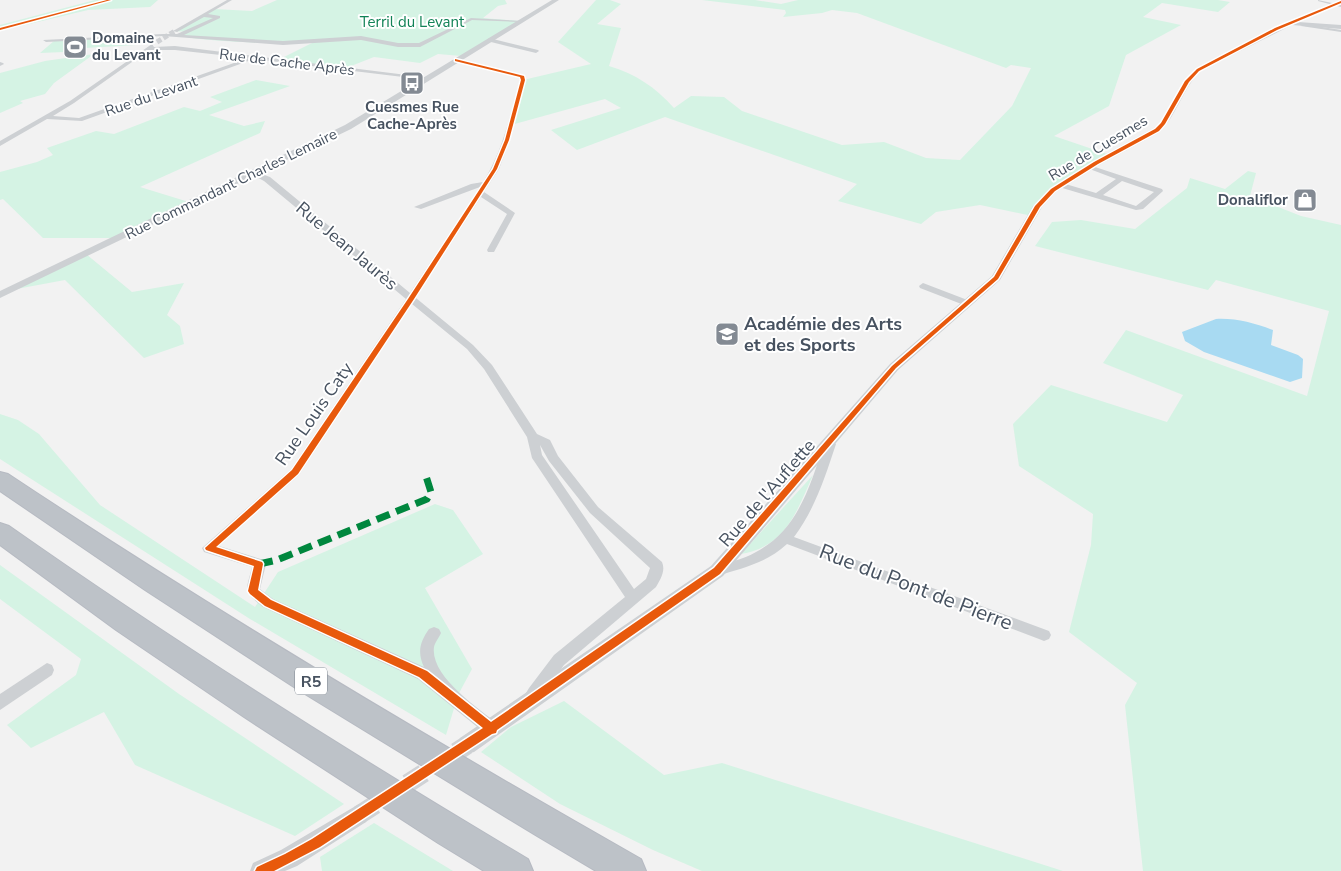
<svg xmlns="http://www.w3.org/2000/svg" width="1341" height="871" viewBox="0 0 1341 871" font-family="'Nunito Sans',sans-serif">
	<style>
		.green { fill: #d5f3e4 }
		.water { fill: #a8daf2 }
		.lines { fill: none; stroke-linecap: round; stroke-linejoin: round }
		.minor-tunnel { stroke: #d0d2d5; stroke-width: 5; stroke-dasharray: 5 2.5; stroke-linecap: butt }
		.tertiary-tunnel { stroke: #d0d2d5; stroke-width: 19; stroke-dasharray: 19 10; stroke-linecap: butt }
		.motorway-casing { stroke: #b6bac2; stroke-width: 2 }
		.minor { fill: #cdd0d3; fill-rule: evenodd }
		.tertiary { fill: #cdd0d3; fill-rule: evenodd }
		.motorway { fill: #bdc2c8; fill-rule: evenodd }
		.quiet { stroke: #00873e; stroke-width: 7; stroke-dasharray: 14 7; stroke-linecap: butt }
		.cycleway-casing { stroke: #fff; stroke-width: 3 }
		.cycleway { fill: #e8590c; fill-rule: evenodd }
		.labels { text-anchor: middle; stroke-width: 4; stroke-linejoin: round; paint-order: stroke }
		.far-park-label { font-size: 15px; fill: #118256; stroke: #fff }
		.far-poi-label { font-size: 15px; font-weight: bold; fill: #475260; stroke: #fff; text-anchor: start }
		.far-street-label { font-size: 15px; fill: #475260; stroke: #fff }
		.shield { fill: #fff; stroke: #7e8690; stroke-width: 1 }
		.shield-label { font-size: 16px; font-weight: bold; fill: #475260 }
		.street-label { font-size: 18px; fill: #475260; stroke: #fff }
		.poi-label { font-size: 18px; font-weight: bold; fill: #475260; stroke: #fff; text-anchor: start }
		.near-street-label { font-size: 21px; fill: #475260; stroke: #fff }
	</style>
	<rect width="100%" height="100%" fill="#f2f2f2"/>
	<!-- green -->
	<g class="green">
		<polygon points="95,0 158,0 150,7 88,10 0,31 0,25"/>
		<path d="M 277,0 L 505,0 L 507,4 L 498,6 L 483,18 L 520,21 L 461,56 L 438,54 L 420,63 L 374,57 L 346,68 L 278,60 L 312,43 C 267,43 222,43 178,36 L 187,32 L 175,31 L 214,9 L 252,11 Z"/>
		<path d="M 596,0 L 610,0 L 621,4 L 597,24 L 621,28 L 609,66 C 636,74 655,87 674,108 L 691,96 L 724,97 L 742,111 L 842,145 L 884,142 L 926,158 L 960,160 L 1012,106 L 1031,68 L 1011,65 L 1006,68 L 857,13 L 832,10 L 822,13 L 783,17 L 786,13 L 785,10 L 702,0 L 755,0 L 781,4 L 798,0 L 1218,0 L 1230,2 L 1218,12 L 1162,3 L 1143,17 L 1181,25 L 1126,55 L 1109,106 L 1054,136 L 1110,155 L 1053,190 L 1032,216 L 980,205 L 936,212 L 921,224 L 838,201 L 857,184 L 665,117 L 577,150 L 551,130 L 621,108 L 605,99 L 511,125 L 523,80 L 591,64 L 558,42 Z"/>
		<polygon points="143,37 136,45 68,49 64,52 40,53 54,41"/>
		<polygon points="94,54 54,83 45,94 20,101 23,103 0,113 0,73 45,61"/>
		<polygon points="256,80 290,86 209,115 244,126 265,121 260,133 140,187 192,203 119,238 43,238 3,199 0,200 0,172 37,162 53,155 47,148 96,131 114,134 184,107 200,111 222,102 210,97"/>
		<polygon points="1248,171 1256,173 1250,196 1301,216 1341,225 1341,871 1143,871 1125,705 1137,683 1069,632 1091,545 1093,514 1019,466 1013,424 1051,385 1167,422 1183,395 1103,363 1126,330 1307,396 1329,311 1216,280 1208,290 1035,246 1052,222 1081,220 1135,229 1187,188 1190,178 1225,189"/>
		<polygon points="86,254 132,292 184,283 167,315 180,326 184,344 144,358 65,280 11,290"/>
		<polygon points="0,414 18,420 39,434 100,505 255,607 278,572 435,504 453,510 483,554 425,588 472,669 458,695 446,735 250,619 0,459"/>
		<path d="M 813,475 C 796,513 786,546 741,554 Z"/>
		<polygon points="0,565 179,694 344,804 295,836 135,765 104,712 31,748 7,725 76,675 81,659 0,599"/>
		<polygon points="564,701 664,775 722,763 1063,871 702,871 653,850 560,804 481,752 511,727"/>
		<polygon points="374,823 453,871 322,871 320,857"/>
	</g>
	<!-- water -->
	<path class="water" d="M 1216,319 C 1236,318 1254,323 1273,330 L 1271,345 L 1298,355 L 1303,359 L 1302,378 L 1290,382 L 1204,352 L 1185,341 L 1182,332 Z"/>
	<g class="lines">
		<!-- minor-tunnel -->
		<polyline class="minor-tunnel" points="157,42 175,31"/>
		<!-- tertiary-tunnel -->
		<polyline class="tertiary-tunnel" points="359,815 467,745"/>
		<!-- motorway casing -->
		<g class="motorway-casing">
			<g id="motorway">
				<path d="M 0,472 L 8,474 C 214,611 426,737 641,859 L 646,871 L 596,871 L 537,836 L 300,691 L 145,590 L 0,491 Z"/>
				<path d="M 0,523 L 9,526 C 177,644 351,754 528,859 L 533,871 L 484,871 L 438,843 L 244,717 L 116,630 L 0,545 Z"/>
			</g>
		</g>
		<!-- minor -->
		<g class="minor">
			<polygon points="227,0 232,0 208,14 220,16 220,18 184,35 283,41 361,36 398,43 419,43 471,18 522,21 520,22 472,20 420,47 398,47 361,40 283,45 163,36 46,42 43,40 163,34 177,34 213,18 204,17 177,32 173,31"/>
			<polygon points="1318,0 1341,5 1341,7 1318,1"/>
			<polygon points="1303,24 1341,30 1341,32 1301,26"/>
			<polygon points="489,38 538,50 539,51 536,53 487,41"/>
			<path d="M 152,44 L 154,47 L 175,46 L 431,78 L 428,80 L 254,59 L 82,121 L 47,119 L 0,146 L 0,141 L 70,101 ZM 149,50 L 175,50 L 248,58 L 79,118 L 53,116 L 74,103 Z"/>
			<path d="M 456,58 L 525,76 L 526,80 L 510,140 L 499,169 L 484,192 L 515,213 L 494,252 L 488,252 L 487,250 L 507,214 L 481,197 L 416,298 L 473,345 L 492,365 L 537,434 L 550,440 L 558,456 L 598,507 L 662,562 C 666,571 660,580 656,587 L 564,665 L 539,698 L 534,700 L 529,698 L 526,693 L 529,688 L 554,655 L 625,597 L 532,458 L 527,437 L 484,369 L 467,349 L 412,304 L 299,475 L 219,546 L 264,560 L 266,564 L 260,589 L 273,599 L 424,667 C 417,652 420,642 429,629 L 434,627 L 439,629 L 441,633 C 439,638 435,642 434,647 C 430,676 478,708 498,724 L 500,729 L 498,734 L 492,736 L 486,734 L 418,679 L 263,607 C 242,590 246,592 252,567 L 204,552 L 202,548 L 291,469 L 406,299 L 264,181 L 249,173 L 253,171 L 270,177 L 410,293 L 480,187 L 421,209 L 414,207 L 471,184 L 483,182 C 503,151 510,115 520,80 L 519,77 L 454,61 ZM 540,445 L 549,461 L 590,513 L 650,568 L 646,579 L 634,589 L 542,455 Z"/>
			<polygon points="0,62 3,63 4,64 0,66"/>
			<path d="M 1089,165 L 1162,189 L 1163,191 L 1143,209 L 1136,210 L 1059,187 L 1058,185 L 1062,183 L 1096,193 L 1116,179 L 1087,168 L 1085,167 ZM 1122,181 L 1154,192 L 1136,206 L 1103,195 Z"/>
			<polygon points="923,283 970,301 972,303 970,305 964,305 920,288 919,286"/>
			<path d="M 830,440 L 836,444 C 825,477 815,509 794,537 L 1049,631 L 1051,635 L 1049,639 L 1044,641 L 1039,639 L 787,544 C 767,563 742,568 717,576 L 712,575 L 710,571 L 712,567 C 727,562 743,560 756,552 C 798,530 810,486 824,444 Z"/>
			<polygon points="47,663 52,665 54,670 52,675 0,710 0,694"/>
		</g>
		<!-- tertiary -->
		<g class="tertiary">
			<polygon points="552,0 559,0 351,129 0,298 0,291 345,125"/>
			<path d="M 1341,0 L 1341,4 L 1298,22 L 1341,25 L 1341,29 L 1292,25 L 1200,71 C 1183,89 1177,114 1160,132 L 1099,165 L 1056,192 L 1042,207 L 1000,280 L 898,370 L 723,576 L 474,752 L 467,754 L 460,752 L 457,745 L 460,738 L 711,566 L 890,364 L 992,276 L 1033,206 L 1050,188 L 1093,161 L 1154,128 L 1160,123 L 1184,81 L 1196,69 L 1274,28 Z"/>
			<polygon points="359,804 366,808 370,815 366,822 297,866 285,871 250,871 253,863 281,850"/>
		</g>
		<!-- motorway -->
		<use href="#motorway" class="motorway"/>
		<!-- quiet -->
		<polyline class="quiet" points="259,564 277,560 427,499 431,492 425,473"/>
		<!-- cycleway casing -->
		<g class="cycleway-casing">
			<g id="cycleway">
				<polygon points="107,0 111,0 0,30 0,28"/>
				<polygon points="1341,1 1341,3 1277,30 1199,71 1189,82 1165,124 1159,131 1098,164 1055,191 1040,207 998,279 896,368 720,574 497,730 496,733 492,734 320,847 274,871 255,871 257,867 285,854 312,839 483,728 419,677 265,606 250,594 248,591 254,566 206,550 205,548 292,470 408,299 493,169 505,140 521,80 520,77 455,61 455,59 524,76 525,80 509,140 497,169 414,299 298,474 216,547 262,562 263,564 258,590 271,600 427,671 491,722 714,568 892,366 994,277 1035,206 1051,189 1094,162 1155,129 1161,123 1185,81 1197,69 1275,28"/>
			</g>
		</g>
		<!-- cycleway -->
		<use href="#cycleway" class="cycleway"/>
	</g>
	<!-- icons -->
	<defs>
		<g id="stadium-square" transform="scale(1.25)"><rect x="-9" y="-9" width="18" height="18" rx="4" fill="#838a93" stroke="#fff"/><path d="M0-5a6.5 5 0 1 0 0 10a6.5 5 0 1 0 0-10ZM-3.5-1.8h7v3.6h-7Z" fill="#fff"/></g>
		<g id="bus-square" transform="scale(1.25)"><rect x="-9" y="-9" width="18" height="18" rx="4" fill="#838a93" stroke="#fff"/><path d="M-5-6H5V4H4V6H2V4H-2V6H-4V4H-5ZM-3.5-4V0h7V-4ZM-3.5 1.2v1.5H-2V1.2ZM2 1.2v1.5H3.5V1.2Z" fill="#fff"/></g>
		<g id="shop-square" transform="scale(1.25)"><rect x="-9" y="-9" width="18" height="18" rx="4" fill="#838a93" stroke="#fff"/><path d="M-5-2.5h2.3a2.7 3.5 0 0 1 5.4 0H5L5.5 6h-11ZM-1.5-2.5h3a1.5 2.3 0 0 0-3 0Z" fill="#fff"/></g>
		<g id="university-square" transform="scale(1.25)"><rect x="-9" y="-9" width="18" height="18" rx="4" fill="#838a93" stroke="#fff"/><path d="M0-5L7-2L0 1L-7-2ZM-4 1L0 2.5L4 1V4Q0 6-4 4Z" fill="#fff"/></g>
	</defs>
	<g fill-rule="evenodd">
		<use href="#stadium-square" x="75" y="47"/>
		<use href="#bus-square" x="412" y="83"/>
		<use href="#shop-square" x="1305" y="200"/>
		<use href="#university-square" x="727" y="334"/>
	</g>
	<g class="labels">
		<!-- far-park labels -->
		<g class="far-park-label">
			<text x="412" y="27">Terril du Levant</text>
		</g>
		<!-- far-poi labels -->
		<g class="far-poi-label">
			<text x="92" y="43">Domaine<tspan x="92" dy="17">du Levant</tspan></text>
			<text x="412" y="112" text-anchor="middle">Cuesmes Rue<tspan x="412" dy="17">Cache-Après</tspan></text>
			<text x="1288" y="205" text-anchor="end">Donaliflor</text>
		</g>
		<!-- far-street labels -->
		<g class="far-street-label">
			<text transform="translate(287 62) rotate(7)" y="5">Rue de Cache Après</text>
			<text transform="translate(151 96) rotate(-19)" y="5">Rue du Levant</text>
			<text transform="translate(1098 148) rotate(-31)" y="5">Rue de Cuesmes</text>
			<text transform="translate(231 184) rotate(-26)" y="5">Rue Commandant Charles Lemaire</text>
		</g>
		<!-- shield labels -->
		<rect class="shield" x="295" y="667.5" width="32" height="27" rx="4"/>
		<g class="shield-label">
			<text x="311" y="687">R5</text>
		</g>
		<!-- street labels -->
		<g class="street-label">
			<text transform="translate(347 246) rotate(40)" y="6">Rue Jean Jaurès</text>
			<text transform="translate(314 414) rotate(-55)" y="6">Rue Louis Caty</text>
			<text transform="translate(767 493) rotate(-49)" y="6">Rue de l'Auflette</text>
		</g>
		<!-- poi labels -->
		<g class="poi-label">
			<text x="744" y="330">Académie des Arts<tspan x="744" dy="21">et des Sports</tspan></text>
		</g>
		<!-- near-street labels -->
		<g class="near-street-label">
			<text transform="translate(916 587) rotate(21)" y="7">Rue du Pont de Pierre</text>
		</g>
	</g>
</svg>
